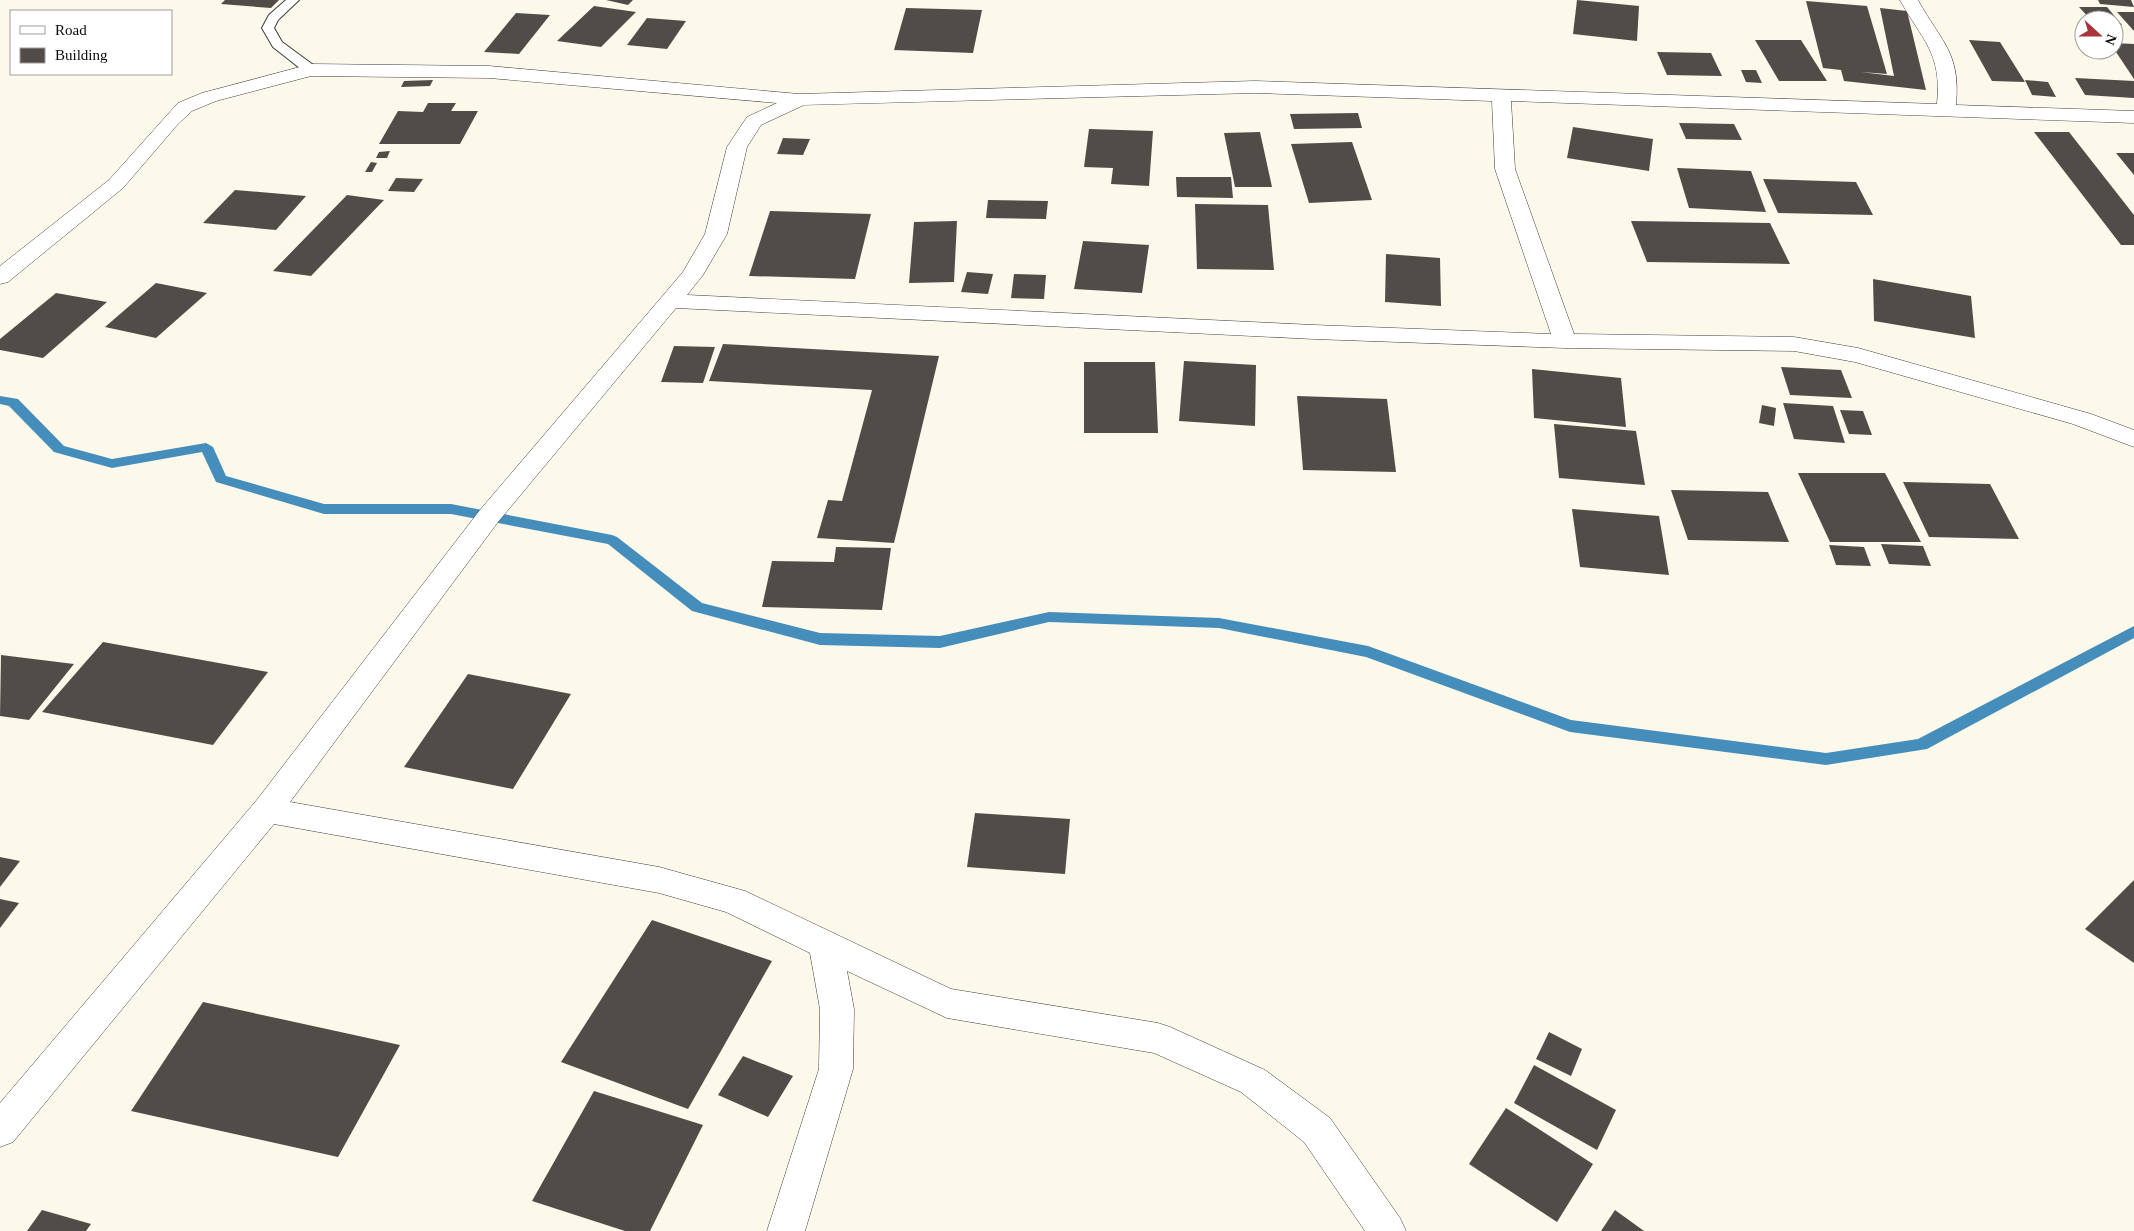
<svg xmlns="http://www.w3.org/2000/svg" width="2134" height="1231" viewBox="0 0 2134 1231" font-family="Georgia,serif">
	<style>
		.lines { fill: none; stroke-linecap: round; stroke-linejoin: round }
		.stream { fill: #458dbb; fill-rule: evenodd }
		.building { fill: #514c48 }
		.service-casing { stroke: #3d3d3d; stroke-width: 2 }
		.minor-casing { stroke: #3d3d3d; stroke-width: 1 }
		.service { fill: #fff; fill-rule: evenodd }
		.minor { fill: #fff; fill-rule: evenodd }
	</style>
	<rect width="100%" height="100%" fill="#fcf9ea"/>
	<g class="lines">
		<!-- stream -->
		<polygon class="stream" points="0,396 18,399 64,446 112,459 206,443 213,447 226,476 324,504 451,504 612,535 617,537 702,603 820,633 940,636 1049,612 1219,618 1368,646 1571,720 1826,753 1918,739 2134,626 2134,638 1927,749 1826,765 1570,732 1366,657 1219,628 1049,622 940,648 820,645 692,611 608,544 451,514 324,514 216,482 202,452 112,468 54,452 9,406 0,404"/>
	</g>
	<!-- building -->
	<g class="building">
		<polygon points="225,0 279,0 271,8 221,4"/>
		<polygon points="606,0 633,0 628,5"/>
		<polygon points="1577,0 1639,6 1637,41 1573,34"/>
		<polygon points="2098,0 2131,0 2134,7 2100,4"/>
		<polygon points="1806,1 1867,6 1887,74 1861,72 1894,76 1880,8 1907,11 1926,90 1844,81 1841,70 1823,68"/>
		<polygon points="594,6 636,12 601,47 557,41"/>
		<polygon points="2079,7 2107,7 2122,25 2114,25 2114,20 2091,20"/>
		<polygon points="906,8 982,10 973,53 894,50"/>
		<polygon points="2117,12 2134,12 2134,31"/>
		<polygon points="516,13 550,15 519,54 484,52"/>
		<polygon points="647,18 686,21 667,49 627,45"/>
		<polygon points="1755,40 1801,40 1827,81 1779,81"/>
		<polygon points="1969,40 2000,42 2025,82 1992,81"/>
		<polygon points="2114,43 2134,44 2134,79 2114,49"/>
		<polygon points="1657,52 1711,53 1722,76 1667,75"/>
		<polygon points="1741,70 1756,70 1762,83 1746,82"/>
		<polygon points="2075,78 2134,81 2134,98 2085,95"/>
		<polygon points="433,80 430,86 401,87 404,81"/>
		<polygon points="2025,80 2048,82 2056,97 2032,95"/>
		<polygon points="428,103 456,103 451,111 478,111 460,144 379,144 398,111 423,112"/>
		<polygon points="1358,113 1362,128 1294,129 1290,114"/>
		<polygon points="1679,123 1734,124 1742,140 1686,139"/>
		<polygon points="1573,127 1653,139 1649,171 1567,158"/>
		<polygon points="1089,129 1153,131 1149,186 1111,184 1113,168 1084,167"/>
		<polygon points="1260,132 1272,187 1235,187 1224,133"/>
		<polygon points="2034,132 2069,132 2134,215 2134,245 2121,245"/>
		<polygon points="783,138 810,139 803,155 777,154"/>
		<polygon points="1352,142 1372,200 1309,203 1291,144"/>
		<polygon points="390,151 387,158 376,158 379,152"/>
		<polygon points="2116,153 2134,153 2134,175"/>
		<polygon points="371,162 377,163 372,172 365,172"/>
		<polygon points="1677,168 1751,171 1766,212 1689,208"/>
		<polygon points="1176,177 1231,177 1233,198 1177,197"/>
		<polygon points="396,178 423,179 414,192 388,191"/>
		<polygon points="1763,179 1856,182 1873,215 1778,213"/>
		<polygon points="235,190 306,196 276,230 203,223"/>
		<polygon points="347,195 384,200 311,276 273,271"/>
		<polygon points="988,200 1048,201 1046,219 986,218"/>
		<polygon points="1195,204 1268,205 1274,270 1197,269"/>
		<polygon points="770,211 871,214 855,279 749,276"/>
		<polygon points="957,221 954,282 909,283 914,222"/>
		<polygon points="1631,221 1770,223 1790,264 1647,262"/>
		<polygon points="1083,241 1149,245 1142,293 1074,289"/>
		<polygon points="1386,254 1440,258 1441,306 1385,302"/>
		<polygon points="967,272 993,274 988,294 961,292"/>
		<polygon points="1014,274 1046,275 1044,299 1011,298"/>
		<polygon points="1873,279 1971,296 1975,338 1874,321"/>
		<polygon points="156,283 207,293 156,338 105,327"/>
		<polygon points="56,293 107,302 43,358 0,350 0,339"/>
		<polygon points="723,344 939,356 894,543 817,538 828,500 842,501 872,390 709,381"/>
		<polygon points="674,346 715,347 703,383 661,382"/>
		<polygon points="1184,361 1256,365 1255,426 1179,421"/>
		<polygon points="1084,362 1155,362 1158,433 1084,433"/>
		<polygon points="1781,367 1841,370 1852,398 1790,395"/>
		<polygon points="1532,369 1621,378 1626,427 1534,418"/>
		<polygon points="1297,396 1387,399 1396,472 1303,470"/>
		<polygon points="1783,403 1833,406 1845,443 1794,439"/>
		<polygon points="1762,405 1776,408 1774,426 1759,423"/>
		<polygon points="1840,410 1863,411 1872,435 1849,434"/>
		<polygon points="1554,424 1636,431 1645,485 1559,478"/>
		<polygon points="1798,473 1885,473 1921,542 1830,542"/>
		<polygon points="1903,482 1990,484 2019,539 1929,537"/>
		<polygon points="1671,490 1768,492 1789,542 1688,540"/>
		<polygon points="1572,509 1659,516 1669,575 1580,567"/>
		<polygon points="1881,544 1923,546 1931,566 1889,564"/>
		<polygon points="1829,545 1864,547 1871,566 1836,565"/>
		<polygon points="836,547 891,548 882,610 762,607 772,561 834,562"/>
		<polygon points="103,642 268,672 213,745 42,712"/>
		<polygon points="1,655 74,664 29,720 0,716"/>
		<polygon points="468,674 571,694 513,789 404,767"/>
		<polygon points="975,813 1070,819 1065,874 967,867"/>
		<polygon points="0,857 20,861 0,887"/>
		<polygon points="2134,880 2134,963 2085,929"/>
		<polygon points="0,899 19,903 0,928"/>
		<polygon points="652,920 772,961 688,1109 561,1062"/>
		<polygon points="203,1002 400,1045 338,1157 131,1111"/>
		<polygon points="1549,1032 1582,1049 1571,1076 1536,1059"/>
		<polygon points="743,1056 793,1076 768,1117 718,1095"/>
		<polygon points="1534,1065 1616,1110 1597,1150 1514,1103"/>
		<polygon points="594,1091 703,1125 650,1231 625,1231 532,1201"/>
		<polygon points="1506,1108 1593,1164 1557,1222 1469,1164"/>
		<polygon points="42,1210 91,1224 86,1231 27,1231"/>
		<polygon points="1615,1210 1644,1231 1601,1231"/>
	</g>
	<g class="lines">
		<!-- service casing -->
		<g class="service-casing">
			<polygon id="service" points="286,0 299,0 278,20 274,28 282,42 316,67 317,70 316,73 306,73 273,47 262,28 269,15"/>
		</g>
		<!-- minor casing -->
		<g class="minor-casing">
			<path id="minor" d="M 1900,0 L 1918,0 C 1941,42 1961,52 1956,105 L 2134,111 L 2134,123 L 1511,101 L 1515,169 L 1574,334 L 1794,337 L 1858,348 L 2091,414 L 2134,430 L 2134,447 L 2073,424 L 1855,362 L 1794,351 L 1565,348 L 1314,339 L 676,308 L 498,522 L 290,802 L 659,867 L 745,891 L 951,989 L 1158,1023 L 1170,1027 L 1265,1070 L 1330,1118 L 1400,1218 L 1406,1231 L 1365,1231 L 1304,1142 L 1241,1092 L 1154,1053 L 947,1018 L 847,971 L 854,1009 L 853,1069 L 805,1231 L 767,1231 L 819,1069 L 820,1009 L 810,953 L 726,912 L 659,893 L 274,824 L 13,1142 L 0,1147 L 0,1103 L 256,801 L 480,510 L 683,272 L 705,234 L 727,147 L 747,117 L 777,103 L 489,78 L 311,76 L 216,101 L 192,111 L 178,124 L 123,188 L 8,282 L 0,284 L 0,266 L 109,180 L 178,103 L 202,93 L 311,64 L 489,66 L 799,94 L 1255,81 L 1937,104 C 1942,52 1923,42 1900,0 ZM 1255,93 L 1492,101 L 1495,169 L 1551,334 L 1314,325 L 687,295 L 703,275 L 727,234 L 747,147 L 761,125 L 804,105 Z"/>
		</g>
		<!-- service -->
		<use href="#service" class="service"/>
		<!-- minor -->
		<use href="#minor" class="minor"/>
	</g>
	<!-- legend -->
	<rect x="10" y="10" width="162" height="65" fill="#ffffff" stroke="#9d9d9d"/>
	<rect x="20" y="26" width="25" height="8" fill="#ffffff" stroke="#9d9d9d"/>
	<text x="55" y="35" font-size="15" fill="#0a0a0a">Road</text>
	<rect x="20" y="48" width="25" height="15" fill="#514c48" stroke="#9d9d9d"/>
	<text x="55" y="60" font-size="15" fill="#0a0a0a">Building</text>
	<!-- north arrow -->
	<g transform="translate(2099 35) rotate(111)"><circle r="24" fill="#ffffff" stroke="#9d9d9d"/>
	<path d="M0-4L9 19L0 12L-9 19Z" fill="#a8353b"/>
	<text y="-8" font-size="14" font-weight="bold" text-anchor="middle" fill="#0a0a0a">N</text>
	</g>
</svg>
